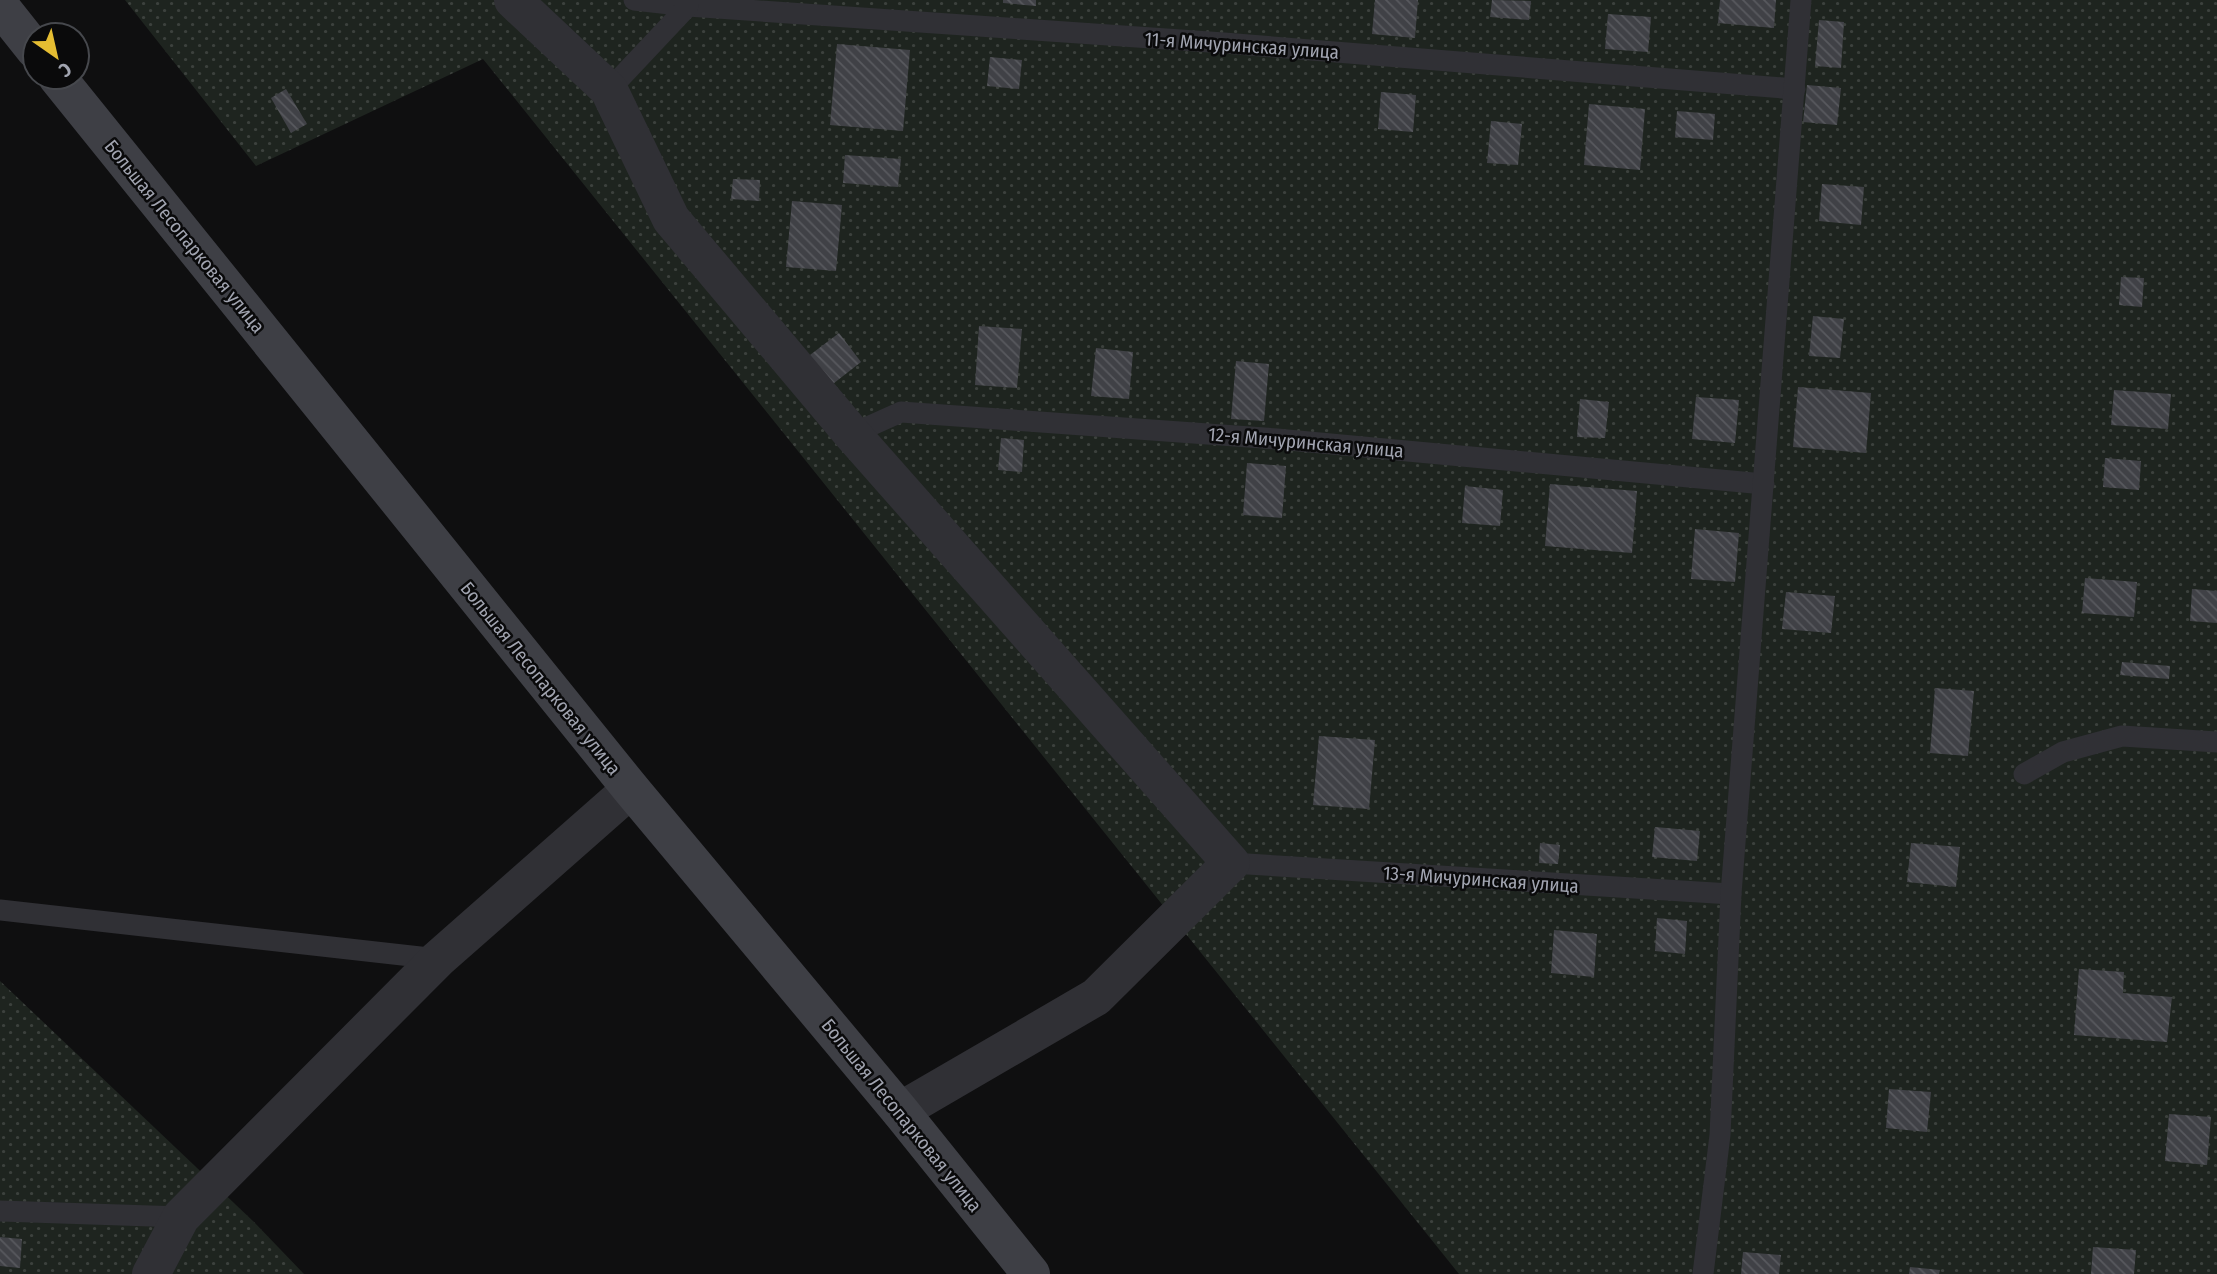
<svg xmlns="http://www.w3.org/2000/svg" width="2217" height="1274" viewBox="0 0 2217 1274" font-family="'Fira Sans Condensed',sans-serif">
	<style>
		.garden { fill: url(#garden-dots) }
		.building { fill: url(#building-back-hatch) }
		.lines { fill: none; stroke-linecap: round; stroke-linejoin: round }
		.service { stroke: #303035; stroke-width: 21 }
		.minor { stroke: #303035; stroke-width: 38 }
		.secondary { stroke: #3e3f45; stroke-width: 38 }
		.labels { text-anchor: middle; stroke-width: 5; stroke-linejoin: round; paint-order: stroke }
		.street-label { font-size: 19px; fill: #a1a4b0; stroke: #0a0a0b }
	</style>
	<defs>
		<pattern id="garden-dots" width="8" height="8" patternUnits="userSpaceOnUse" patternTransform="scale(1.75)"><rect width="8" height="8" fill="#1e241f"/><path d="M2 2h.1M6 6h.1" fill="none" stroke="#3c413d" stroke-width="1.8" stroke-linecap="round"/></pattern>
		<pattern id="building-back-hatch" width="6" height="6" patternUnits="userSpaceOnUse" patternTransform="scale(1.75)"><rect width="6" height="6" fill="#404146"/><path d="M-1 5l2 2M0 0l6 6M5-1l2 2" fill="none" stroke="#58595e"/></pattern>
	</defs>
	<rect width="100%" height="100%" fill="#0f0f10"/>
	<!-- garden -->
	<g class="garden">
		<polygon points="125,0 2217,0 2217,1274 1459,1274 483,59 256,166"/>
		<polygon points="0,981 254,1222 304,1274 0,1274"/>
	</g>
	<!-- building -->
	<g class="building">
		<polygon points="1003,0 1036,0 1036,6 1003,3"/>
		<polygon points="1375,0 1418,0 1415,38 1372,34"/>
		<polygon points="1492,0 1531,1 1529,20 1490,17"/>
		<polygon points="1720,0 1776,0 1774,28 1718,23"/>
		<polygon points="1608,14 1651,17 1648,52 1605,49"/>
		<polygon points="1819,20 1844,22 1841,68 1815,66"/>
		<polygon points="837,44 910,50 903,131 830,125"/>
		<polygon points="990,57 1022,60 1019,89 987,86"/>
		<polygon points="1807,85 1841,88 1837,125 1803,122"/>
		<polygon points="286,89 307,124 291,133 271,98"/>
		<polygon points="1381,92 1416,95 1413,132 1378,129"/>
		<polygon points="1589,104 1645,109 1640,170 1584,165"/>
		<polygon points="1677,111 1715,114 1713,140 1675,137"/>
		<polygon points="1491,121 1522,124 1518,165 1487,163"/>
		<polygon points="845,155 901,159 898,187 843,183"/>
		<polygon points="733,179 760,180 759,201 731,199"/>
		<polygon points="1822,184 1864,187 1861,225 1819,221"/>
		<polygon points="792,201 842,205 836,271 786,267"/>
		<polygon points="2121,277 2144,278 2142,307 2119,305"/>
		<polygon points="1813,316 1844,319 1840,358 1809,356"/>
		<polygon points="979,326 1022,329 1017,388 975,385"/>
		<polygon points="839,333 861,362 829,387 806,358"/>
		<polygon points="1096,348 1133,352 1129,399 1091,396"/>
		<polygon points="1236,361 1269,364 1264,421 1231,419"/>
		<polygon points="1798,387 1871,393 1866,453 1793,447"/>
		<polygon points="2114,390 2171,394 2168,429 2111,425"/>
		<polygon points="1696,397 1739,400 1735,443 1692,439"/>
		<polygon points="1580,399 1609,402 1605,438 1577,437"/>
		<polygon points="1001,438 1024,440 1022,472 998,470"/>
		<polygon points="2105,458 2141,461 2139,490 2103,487"/>
		<polygon points="1247,463 1286,466 1282,518 1243,515"/>
		<polygon points="1550,484 1637,491 1632,553 1545,546"/>
		<polygon points="1465,486 1503,490 1500,526 1462,523"/>
		<polygon points="1695,529 1739,533 1735,582 1691,579"/>
		<polygon points="2085,578 2137,582 2134,617 2082,613"/>
		<polygon points="2192,589 2217,591 2217,623 2190,621"/>
		<polygon points="1786,592 1835,596 1831,633 1782,629"/>
		<polygon points="2122,662 2170,666 2169,679 2120,675"/>
		<polygon points="1935,688 1974,691 1968,756 1930,753"/>
		<polygon points="1319,736 1375,740 1369,809 1313,805"/>
		<polygon points="1655,827 1700,831 1697,861 1652,857"/>
		<polygon points="1540,843 1560,845 1558,864 1539,863"/>
		<polygon points="1911,843 1960,847 1956,887 1907,882"/>
		<polygon points="1657,918 1687,921 1685,954 1655,951"/>
		<polygon points="1554,930 1597,934 1594,977 1551,973"/>
		<polygon points="2079,969 2124,972 2123,993 2172,997 2167,1042 2074,1035"/>
		<polygon points="1889,1089 1931,1092 1927,1132 1886,1128"/>
		<polygon points="2169,1114 2211,1117 2207,1165 2165,1161"/>
		<polygon points="0,1237 22,1239 20,1268 0,1266"/>
		<polygon points="2093,1247 2136,1250 2134,1274 2091,1274"/>
		<polygon points="1743,1252 1781,1255 1779,1274 1741,1274"/>
		<polygon points="1910,1267 1940,1270 1939,1274 1909,1274"/>
	</g>
	<g class="lines">
		<!-- service -->
		<g class="service">
			<polyline points="634,0 688,6 1224,43 1795,89"/>
			<polyline points="609,90 688,6"/>
			<polyline points="852,434 901,412 1277,439 1764,484"/>
			<polyline points="2024,774 2063,752 2122,736 2217,742"/>
			<polyline points="1231,863 1731,894"/>
			<polyline points="0,910 438,959"/>
			<polyline points="0,1211 181,1217"/>
			<polyline points="1703,1274 1720,1135 1731,894 1801,0"/>
		</g>
		<!-- minor -->
		<g class="minor">
			<polyline points="513,0 609,90 671,219 852,434 1231,863 1096,997 900,1111"/>
			<polyline points="151,1274 181,1217 438,959 631,789"/>
		</g>
		<!-- secondary -->
		<g class="secondary">
			<polyline points="0,6 35,50"/>
			<polyline points="57,77 631,789 900,1111 1031,1274"/>
		</g>
	</g>
	<g class="labels">
		<!-- street labels -->
		<g class="street-label">
			<text transform="translate(1242 45) rotate(4)" y="7">11-я Мичуринская улица</text>
			<text transform="translate(185 236) rotate(51)" y="7">Большая Лесопарковая улица</text>
			<text transform="translate(1306 442) rotate(5)" y="7">12-я Мичуринская улица</text>
			<text transform="translate(541 678) rotate(51)" y="7">Большая Лесопарковая улица</text>
			<text transform="translate(1481 879) rotate(4)" y="7">13-я Мичуринская улица</text>
			<text transform="translate(902 1115) rotate(51)" y="7">Большая Лесопарковая улица</text>
		</g>
	</g>
	<!-- north arrow -->
	<g transform="translate(56 56) rotate(146)"><circle r="33" fill="#0a0a0b" stroke="#46484d" stroke-width="2"/>
	<path d="M0-5L12 26L0 18L-12 26Z" fill="#e5bd32"/>
	<text y="-10" font-size="19" font-weight="bold" text-anchor="middle" fill="#a1a4b0">С</text>
	</g>
</svg>
